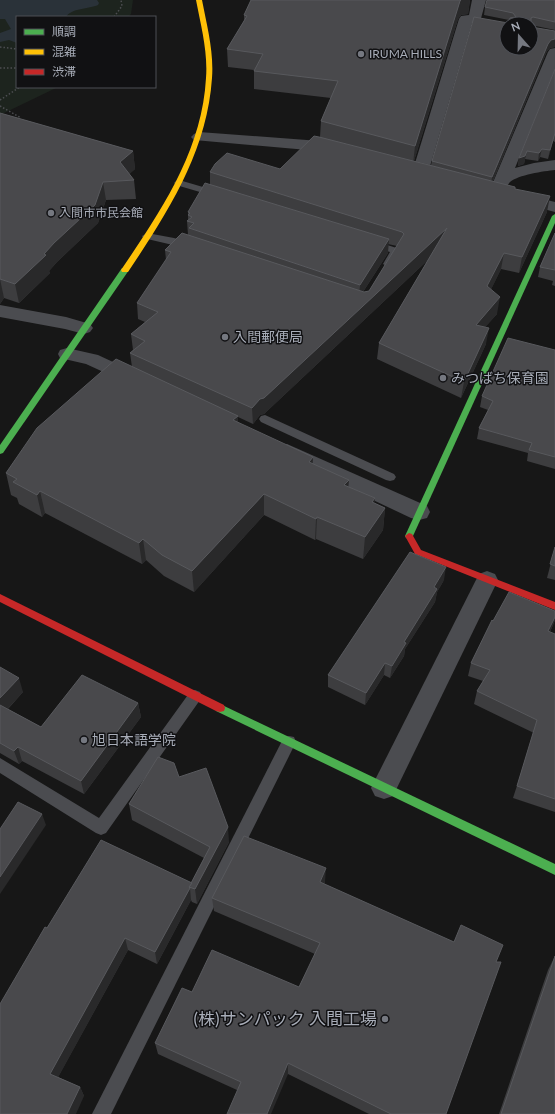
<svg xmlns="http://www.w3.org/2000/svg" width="555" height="1114" viewBox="0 0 555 1114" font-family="Lato,'Noto Sans JP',sans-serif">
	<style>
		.green { fill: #1d241e }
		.water { fill: #2a3239 }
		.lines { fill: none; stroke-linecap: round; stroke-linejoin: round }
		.path { stroke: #4d4e52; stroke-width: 1.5; stroke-dasharray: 1.5 2; stroke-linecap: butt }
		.lane { fill: #4b4c50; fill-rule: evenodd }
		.street { fill: #4b4c50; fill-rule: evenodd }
		.fast { fill: #4caf50; fill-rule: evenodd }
		.slow { fill: #ffc107; fill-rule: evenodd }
		.jam { fill: #c62828; fill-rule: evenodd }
		.wall { fill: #3d3d3f; fill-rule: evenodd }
		.shaded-wall { fill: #29292a }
		.building { fill: #49494c; stroke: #58595d; fill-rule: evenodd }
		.poi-dot { fill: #757880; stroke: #111113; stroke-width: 1.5 }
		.labels { text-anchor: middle; stroke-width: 3; stroke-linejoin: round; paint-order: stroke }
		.far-poi-label { font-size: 12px; fill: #a8adb8; stroke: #111113; text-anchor: start }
		.poi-label { font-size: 14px; fill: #a8adb8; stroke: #111113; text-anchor: start }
		.near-poi-label { font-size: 17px; fill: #a8adb8; stroke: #111113; text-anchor: end }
	</style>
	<rect width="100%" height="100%" fill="#171717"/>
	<!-- green -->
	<polygon class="green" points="0,0 133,0 131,14 128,17 17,17 17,87 58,87 0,115"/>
	<!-- water -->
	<path class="water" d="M 0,0 L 97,0 L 99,3 L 98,5 C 89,9 71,8 66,17 L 17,17 L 17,43 L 9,40 L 0,42 L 0,33 L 11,29 L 5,19 L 0,19 Z"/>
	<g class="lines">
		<!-- path -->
		<g class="path">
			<polyline points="114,17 122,6 121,0"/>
			<polyline points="0,47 17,49"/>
			<polyline points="0,68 17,68"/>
			<polyline points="0,100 20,87"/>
			<polyline points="0,106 21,118"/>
		</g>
		<!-- lane -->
		<g class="lane">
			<polygon points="179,180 220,192 222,194 217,197 176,185 174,183 176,181"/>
			<polygon points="147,233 174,238 194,244 195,246 190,249 143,238 142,236"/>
			<polygon points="371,240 400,249 401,251 392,266 388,267 383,264 390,252 367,245 366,243 367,241"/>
			<polygon points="265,415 394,474 396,477 394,480 390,481 386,480 261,422 259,419 261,416"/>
			<polygon points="195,690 200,692 202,696 200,700 106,833 101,835 96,833 0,773 0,758 99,818 190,692"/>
			<polygon points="289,736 294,737 296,742 111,1114 92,1114 284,737"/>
		</g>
		<!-- street -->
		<g class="street">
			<polygon points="472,0 486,0 480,22 472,23 428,173 426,176 420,178 414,176 412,173 459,19 461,16 469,15"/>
			<path d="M 555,48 L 555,69 L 515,168 L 534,163 L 555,160 L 555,170 C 544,171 518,175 510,182 C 506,186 505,193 503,196 L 497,198 L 491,196 L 489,193 L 494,180 L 548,52 L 550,49 Z"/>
			<polygon points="199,132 320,141 341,147 343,150 341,153 335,155 319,151 194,140 191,137 194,134"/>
			<polygon points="519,193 555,202 555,212 513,201 511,198 513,195"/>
			<polygon points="0,305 66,317 90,324 93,328 90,332 84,334 65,329 0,317"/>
			<polygon points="67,348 98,355 141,375 144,380 141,385 134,386 86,364 60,358 58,354 60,350"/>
			<polygon points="287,444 427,506 430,512 427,518 419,520 411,518 280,456 277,451 280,446"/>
			<polygon points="487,571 495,574 498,580 393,796 384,799 375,796 371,788 375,780 479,574"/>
		</g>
		<!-- fast -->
		<g class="fast">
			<polygon points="555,214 555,223 413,536 409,539 406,538 405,536 552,216"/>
			<polygon points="122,268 128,268 129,270 3,453 0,454 0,445"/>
			<polygon points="220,704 555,864 555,875 216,711 215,708 216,705"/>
		</g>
		<!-- slow -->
		<path class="slow" d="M 196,0 L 202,0 C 207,26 214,52 212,78 C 207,152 168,212 128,272 L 122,272 L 121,270 C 161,211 202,151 206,78 C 208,52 201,26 196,0 Z"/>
		<!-- jam -->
		<g class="jam">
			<polygon points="409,533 412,534 421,550 555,602 555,610 415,554 405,536"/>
			<polygon points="0,594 224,705 225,708 224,711 220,712 216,711 0,602"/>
		</g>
	</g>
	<!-- wall -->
	<g class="wall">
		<path d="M 251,0 L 470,0 L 468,14 L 461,15 L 458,19 L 414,161 L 431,165 L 432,161 L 509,20 L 484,15 L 485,7 L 555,0 L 555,30 L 531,25 L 531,27 L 555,39 L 555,47 L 550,48 L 547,51 L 493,181 L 515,189 L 547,212 L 519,273 L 501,269 L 491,289 L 497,314 L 485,327 L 486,344 L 461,398 L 377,359 L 379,343 L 428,260 L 264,414 L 260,415 L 253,424 L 238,417 L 238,423 L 313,464 L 374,503 L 385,508 L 383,530 L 363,559 L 316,539 L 315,540 L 264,515 L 194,592 L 164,576 L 146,560 L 142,564 L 45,513 L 42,517 L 19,504 L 17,498 L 11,495 L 6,473 L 132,367 L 130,353 L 133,350 L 131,334 L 145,322 L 138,319 L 137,303 L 166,260 L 165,250 L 190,236 L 188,235 L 187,221 L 188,220 L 188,212 L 210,184 L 210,172 L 280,169 L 320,137 L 321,121 L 331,98 L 254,89 L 254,70 L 228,67 L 227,49 L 244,21 L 244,15 ZM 388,244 L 397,246 L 369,291 L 364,292 L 363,292 L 388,253 Z"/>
		<polygon points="555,69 555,142 553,141 548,159 540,157 538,161 525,159 524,164 518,166 519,158"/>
		<polygon points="0,113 133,151 135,169 129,174 134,180 136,199 106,200 98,223 57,262 49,271 50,273 19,303 4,298 0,304"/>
		<polygon points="555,233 555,286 552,285 553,281 538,277 540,267"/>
		<polygon points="555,350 555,469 527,461 528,453 477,439 479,428 488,410 480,407 482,396"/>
		<polygon points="555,547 555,580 547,578"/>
		<polygon points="444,580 437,592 435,602 405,649 404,656 390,678 384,675 365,705 328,687 328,675"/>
		<polygon points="555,611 555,620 553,625 550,632 555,634 555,812 513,798 534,733 474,704 477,691 483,681 468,676 471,663 493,621"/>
		<polygon points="0,667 23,692 8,709 41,727 138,703 141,717 84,794 22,761 19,764 0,753"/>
		<polygon points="179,777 229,842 197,904 192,902 191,900 157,964 128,950 58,1077 80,1087 84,1096 0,1114 47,928 192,883 204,858 132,820 129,804"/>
		<polygon points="325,882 324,884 496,962 446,1114 369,1114 288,1074 237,1090 158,1054 155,1043 192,992 299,987 315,954 214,911 212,898"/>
		<polygon points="555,956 555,1114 499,1114 548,970"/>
	</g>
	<!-- shaded-wall -->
	<g class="shaded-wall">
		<polygon points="461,0 470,0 468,14 461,15 458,19 413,164 415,146 460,1"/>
		<polygon points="555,39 555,47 550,48 547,51 491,185 492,177 548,44 551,40"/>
		<polygon points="555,133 553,141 548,159 550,150"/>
		<polygon points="542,149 540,157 538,161 539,153"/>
		<polygon points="133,151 135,169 122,181 120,162"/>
		<polygon points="527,151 524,164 518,166 519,158"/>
		<polygon points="103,182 106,200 98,223 57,262 49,271 50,273 19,303 15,284"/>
		<polygon points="550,196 547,212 519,273 522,257"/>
		<polygon points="447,228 445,244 264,414 260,415 253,424 252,408 260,399"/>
		<polygon points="389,239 388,253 359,298 360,285"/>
		<polygon points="504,253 501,269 485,302 487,286"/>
		<polygon points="0,279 4,298 0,304"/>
		<polygon points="500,297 497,314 473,341 476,325"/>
		<polygon points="489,328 486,344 461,398 464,382"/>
		<polygon points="238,416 238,438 233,420"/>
		<polygon points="313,457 312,479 309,462"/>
		<polygon points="349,480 347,502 344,485"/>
		<polygon points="40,491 45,513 42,517 37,495"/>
		<polygon points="264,494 264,515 194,592 192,571"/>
		<polygon points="375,498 373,520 372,502"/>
		<polygon points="385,508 383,530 363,559 365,537"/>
		<polygon points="317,517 316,539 315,540 316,519"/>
		<polygon points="143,539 146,560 142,564 139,543"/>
		<polygon points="446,567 444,580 437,592 435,602 405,649 404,656 390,678 392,666 404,642 434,587"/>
		<polygon points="555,617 555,620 553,625 544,644 548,631"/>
		<polygon points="385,663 384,675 365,705 366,693"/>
		<polygon points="19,678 23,692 1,716 0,714 0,698"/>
		<polygon points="138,703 141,717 84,794 81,781"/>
		<polygon points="18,747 22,761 19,764 14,751"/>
		<polygon points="42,814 46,825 0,894 0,877"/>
		<polygon points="228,827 229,842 197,904 195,889"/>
		<polygon points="326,868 325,882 319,895 320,882"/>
		<polygon points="190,888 191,900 157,964 155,952"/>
		<polygon points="125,938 128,950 55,1083 50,1074"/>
		<polygon points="288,1063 288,1074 271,1114 267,1114"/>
		<polygon points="80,1087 84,1096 76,1114 67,1114"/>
	</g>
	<!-- building -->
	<g class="building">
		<polygon points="251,0 461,0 460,1 415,146 321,121 338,81 254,71 263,54 227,49 247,16 244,15"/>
		<path d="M 487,0 L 555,0 L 555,22 L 533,17 L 531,18 L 531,27 L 555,31 L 555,39 L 551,40 L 548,44 L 492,177 L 432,161 L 474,17 L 508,23 L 510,18 L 516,17 L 513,13 L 485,7 ZM 507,24 L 531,24 L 531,48 L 507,48 Z"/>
		<polygon points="555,69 555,133 550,150 542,149 539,153 527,151 525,156 519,158"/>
		<polygon points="0,113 133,151 120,162 134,180 103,182 95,205 54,243 44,254 46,255 15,284 0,279"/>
		<polygon points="314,136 319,137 515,187 515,189 550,196 522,257 504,253 487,286 500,297 476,325 489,328 464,382 379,343 447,228 264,398 260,399 252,408 130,353 145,341 131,334 158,312 137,303 171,252 165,250 182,233 364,292 369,291 404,234 402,232 210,172 215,164 227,153 280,169"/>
		<polygon points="205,183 389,239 360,285 189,228 194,223 187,221 192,217 188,215 190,213 188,212"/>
		<polygon points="555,233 555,270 540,267"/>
		<polygon points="508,338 555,350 555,457 529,450 532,443 479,428 493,401 482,396"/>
		<polygon points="116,359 238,416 233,420 313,457 309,462 349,480 344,485 375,498 372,502 385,508 365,537 317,517 316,519 264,494 192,571 162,555 143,539 139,543 40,491 37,495 13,482 17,479 6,473 37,428"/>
		<polygon points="555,547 555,566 550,564"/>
		<polygon points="410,552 446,567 434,587 437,589 404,642 406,643 392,666 385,663 366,693 328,675"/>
		<polygon points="509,592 555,611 555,617 548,631 555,634 555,799 517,786 537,720 477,691 490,670 471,663 492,620 493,621"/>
		<polygon points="0,667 19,678 0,698"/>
		<polygon points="82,675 138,703 81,781 18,747 14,751 0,743 0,705 41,727"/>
		<polygon points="158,757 174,763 179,777 206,768 228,827 195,889 189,887 210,847 129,804"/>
		<polygon points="18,802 42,814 0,877 0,829"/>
		<polygon points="244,836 326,868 320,882 454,942 461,925 503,945 496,962 501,962 446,1114 391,1114 288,1063 267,1114 227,1114 241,1082 155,1043 182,988 192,992 212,950 299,987 320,943 212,898"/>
		<polygon points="101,840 192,883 189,887 190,888 155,952 125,938 50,1074 80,1087 67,1114 0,1114 0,1004 45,927 47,928"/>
		<polygon points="555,956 555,1114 501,1114"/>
	</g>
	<!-- markers -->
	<g class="poi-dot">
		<circle cx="361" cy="54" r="4"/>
		<circle cx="51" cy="213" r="4"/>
		<circle cx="225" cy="337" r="4"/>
		<circle cx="443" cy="378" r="4"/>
		<circle cx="84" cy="740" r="4"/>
		<circle cx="385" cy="1019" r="4"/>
	</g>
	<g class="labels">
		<!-- far-poi labels -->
		<g class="far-poi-label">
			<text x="369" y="58">IRUMA HILLS</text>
			<text x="59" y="217">入間市市民会館</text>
		</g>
		<!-- poi labels -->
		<g class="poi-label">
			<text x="233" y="342">入間郵便局</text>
			<text x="451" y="383">みつばち保育園</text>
			<text x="92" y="745">旭日本語学院</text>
		</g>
		<!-- near-poi labels -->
		<g class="near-poi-label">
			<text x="377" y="1025">(株)サンパック 入間工場</text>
		</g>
	</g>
	<!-- legend -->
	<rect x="16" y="16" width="140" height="72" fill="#111113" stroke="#4d4f55"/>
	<rect x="24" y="29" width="20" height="6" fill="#4caf50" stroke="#4d4f55"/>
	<text x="52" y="36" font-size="12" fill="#a8adb8">順調</text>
	<rect x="24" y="49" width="20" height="6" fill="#ffc107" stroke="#4d4f55"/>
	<text x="52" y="56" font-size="12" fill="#a8adb8">混雑</text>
	<rect x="24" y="69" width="20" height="6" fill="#c62828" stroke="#4d4f55"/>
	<text x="52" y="76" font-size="12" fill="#a8adb8">渋滞</text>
	<!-- north arrow -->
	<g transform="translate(519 36) rotate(340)"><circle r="19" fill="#111113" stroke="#4d4f55"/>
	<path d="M0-3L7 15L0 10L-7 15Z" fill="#757880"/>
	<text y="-6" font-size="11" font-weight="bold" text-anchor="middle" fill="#a8adb8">N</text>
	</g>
</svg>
